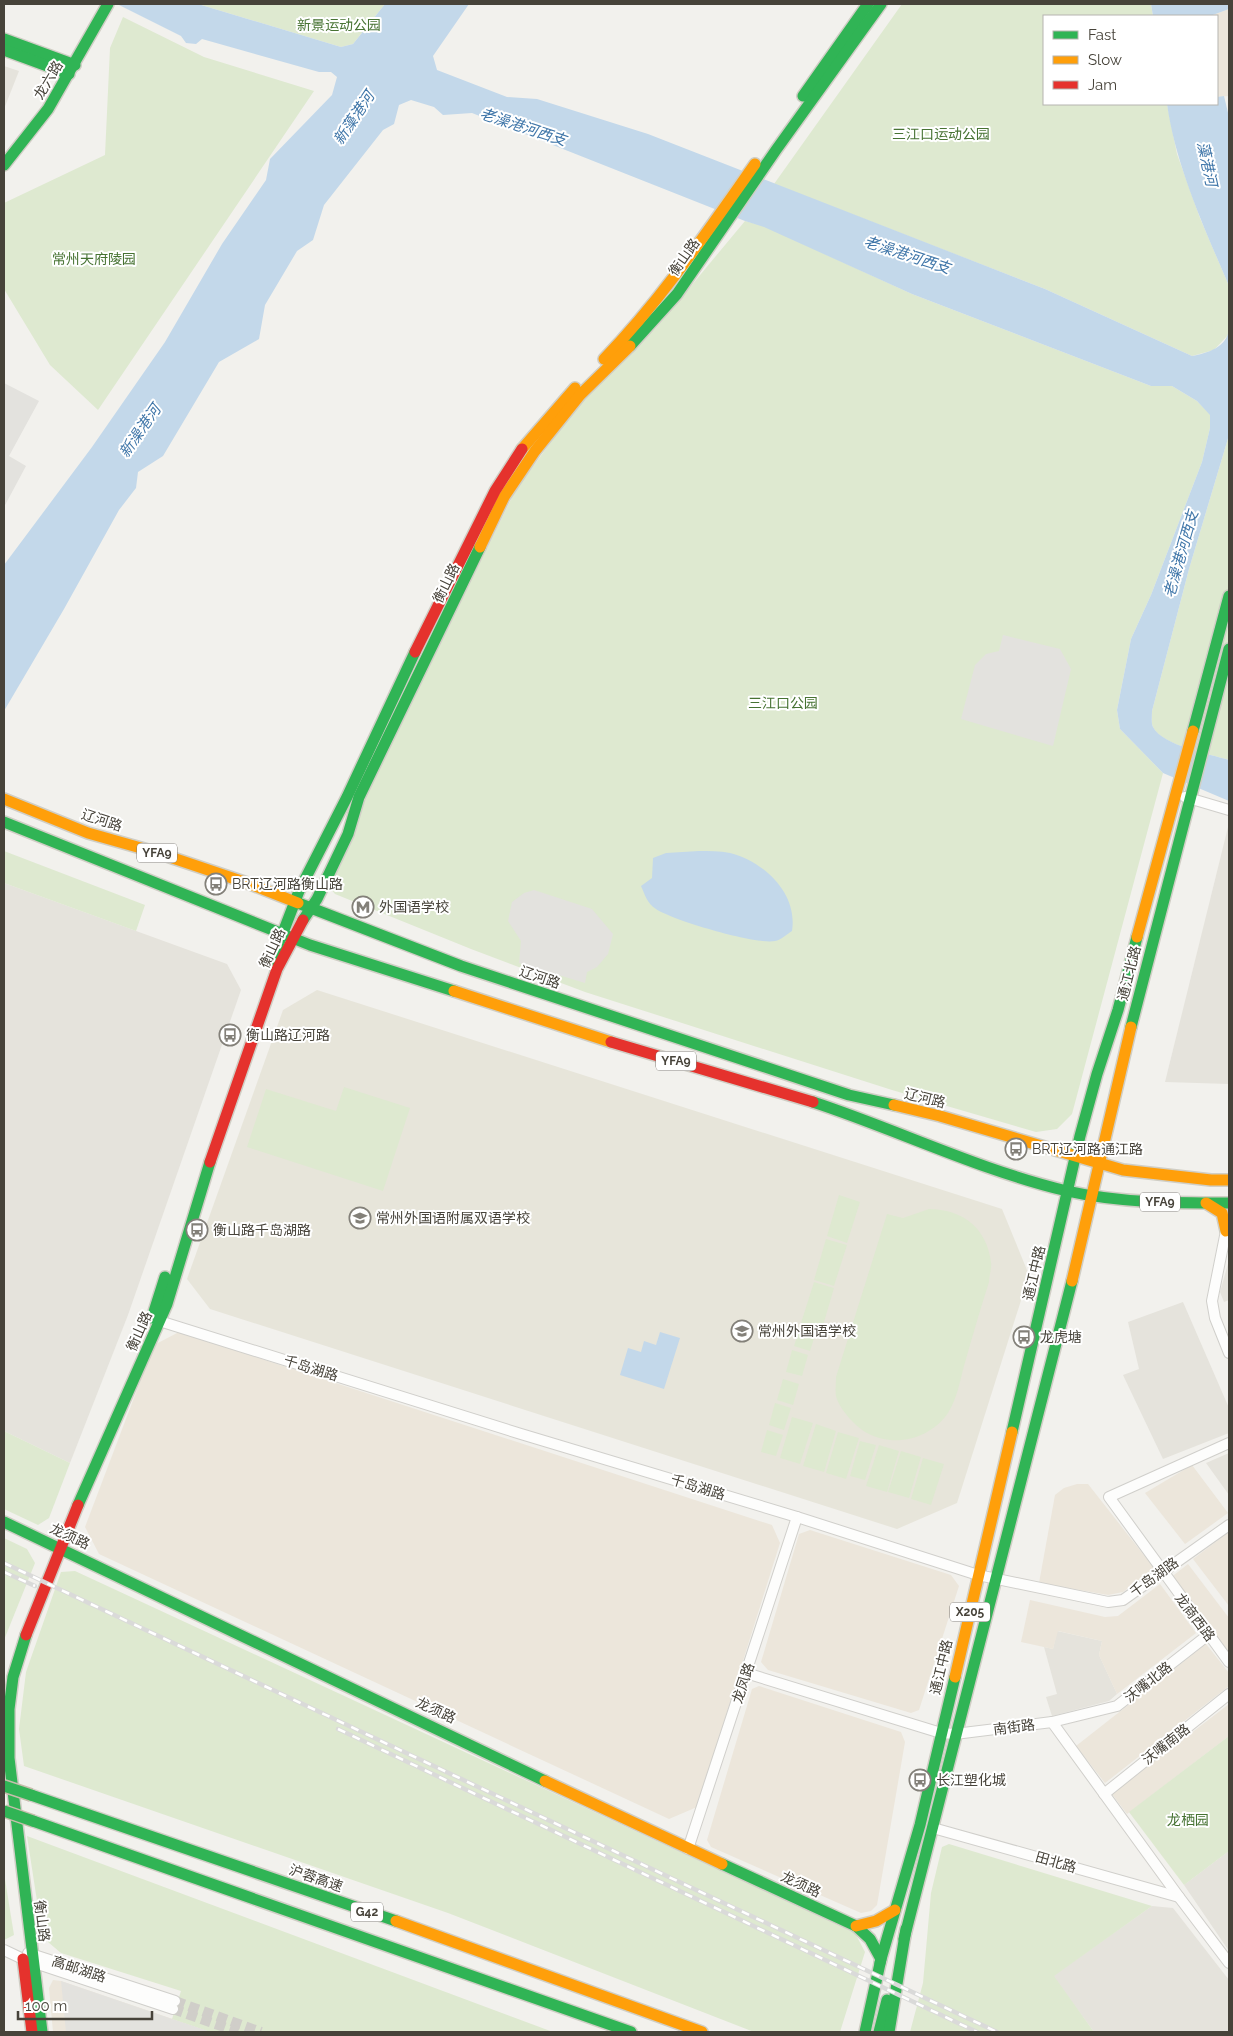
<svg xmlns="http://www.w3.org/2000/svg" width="1233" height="2036" viewBox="0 0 1233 2036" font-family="Raleway,'Noto Sans SC',sans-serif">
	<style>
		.residential { fill: #e5e3dc }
		.commercial { fill: #ece6db }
		.education { fill: #e7e5da }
		.green { fill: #dee9d0 }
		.parking { fill: #e3e2de }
		.water { fill: #c3d8ea }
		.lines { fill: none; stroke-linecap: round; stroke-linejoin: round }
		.street-tunnel { stroke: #d0cec9; stroke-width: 10; stroke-dasharray: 10 5; stroke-linecap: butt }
		.street-casing { stroke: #d0cfcb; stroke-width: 12 }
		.fast-casing { stroke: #d0cec5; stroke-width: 14 }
		.slow-casing { stroke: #d0cec5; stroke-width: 14 }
		.jam-casing { stroke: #d0cec5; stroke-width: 14 }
		.street { stroke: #fdfdfc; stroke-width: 10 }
		.fast { stroke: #30b455; stroke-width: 11 }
		.slow { stroke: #ff9f0a; stroke-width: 11 }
		.jam { stroke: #e5322d; stroke-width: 11 }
		.rail-casing { stroke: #dadad9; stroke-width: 4.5 }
		.rail { stroke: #fff; stroke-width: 2.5; stroke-dasharray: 8; stroke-linecap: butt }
		.fast-bridge-casing { stroke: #c7beac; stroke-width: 14; stroke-linecap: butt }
		.fast-bridge { stroke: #30b455; stroke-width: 11 }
		.labels { text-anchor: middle; stroke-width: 4; stroke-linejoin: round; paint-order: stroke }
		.shield { fill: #fff; stroke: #7e7b75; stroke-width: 1 }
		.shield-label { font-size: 12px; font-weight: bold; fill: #47433a }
		.park-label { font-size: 14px; fill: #477333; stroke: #fff }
		.street-label { font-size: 14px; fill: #47433a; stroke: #fff }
		.poi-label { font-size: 14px; fill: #47433a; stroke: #fff; text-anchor: start }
		.water-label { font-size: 15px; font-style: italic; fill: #3e75a8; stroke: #fff }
	</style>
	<rect width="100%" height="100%" fill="#f2f1ed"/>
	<!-- residential -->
	<g class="residential">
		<polygon points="4,66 19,71 4,109"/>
		<polygon points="1229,823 1229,1084 1165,1082"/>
		<polygon points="4,883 227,964 241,990 128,1315 70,1463 4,1431"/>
		<polygon points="1229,1260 1229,1300 1224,1302 1220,1292"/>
		<polygon points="1183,1302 1229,1408 1229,1433 1163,1459 1123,1375 1139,1369 1128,1322"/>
		<polygon points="1229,1453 1229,1495 1206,1463"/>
		<polygon points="1057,1631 1102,1641 1099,1655 1117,1694 1109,1701 1052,1716 1046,1697 1057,1694 1044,1647 1053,1649"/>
		<polygon points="1229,1851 1229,1951 1184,1885"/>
		<polygon points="1152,1906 1173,1908 1229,1980 1229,2032 1094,2032 1053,1976"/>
	</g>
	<!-- commercial -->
	<g class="commercial">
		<polygon points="1229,9 1229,96 1217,97 1217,16 1210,16"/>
		<polygon points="179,1332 772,1525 780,1543 697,1807 669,1819 99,1554 85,1527 154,1345"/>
		<polygon points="1192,1465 1228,1513 1185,1544 1145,1493"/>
		<polygon points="1077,1484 1088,1484 1154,1568 1123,1592 1108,1595 1039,1583 1055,1495 1064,1488"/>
		<polygon points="810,1530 951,1575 959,1586 919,1710 911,1713 768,1670 761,1662 799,1534"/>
		<polygon points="1229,1532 1229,1606 1193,1559"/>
		<polygon points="1188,1564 1229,1618 1229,1656 1169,1579"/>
		<polygon points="1160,1584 1196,1633 1117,1694 1099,1655 1102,1641 1058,1631 1053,1649 1021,1642 1030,1600 1105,1617 1118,1616"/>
		<polygon points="1206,1644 1229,1673 1229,1686 1105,1783 1076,1746"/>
		<polygon points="759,1686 901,1732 905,1742 877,1905 871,1911 861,1913 711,1847 707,1840 752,1689"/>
		<polygon points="1229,1704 1229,1736 1127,1814 1112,1794"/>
		<polygon points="53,1980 61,1981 211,2032 53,2032 49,1988"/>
	</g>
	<!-- education -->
	<polygon class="education" points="317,990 1002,1209 1029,1275 957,1503 897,1529 210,1309 187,1279 283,1010"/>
	<!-- green -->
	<g class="green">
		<polygon points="198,4 385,4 353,44 341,47"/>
		<polygon points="902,4 1151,4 1153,16 1044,16 1044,104 1167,104 1177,154 1200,218 1229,286 1228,335 1214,350 1192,356 1045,289 774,184"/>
		<polygon points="123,17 204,57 314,91 98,410 50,365 4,289 4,203 105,155 110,48"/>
		<polygon points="745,221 764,226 912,294 1151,386 1172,386 1197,401 1210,414 1210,428 1202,462 1151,595 1131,639 1117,710 1120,729 1163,773 1072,1114 1057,1129 1036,1132 892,1090 585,992 471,949 335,894 330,888 331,880 364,798 515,491 584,397 656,328"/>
		<path d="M 1229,435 L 1229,760 C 1210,754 1162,746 1153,727 C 1151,723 1152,716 1152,711 L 1189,569 Z"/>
		<polygon points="4,851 145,905 136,931 4,883"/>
		<polygon points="344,1087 410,1108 383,1191 247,1147 266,1089 336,1111"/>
		<polygon points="839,1195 860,1202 847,1243 827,1236"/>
		<path d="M 929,1209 C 962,1209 987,1228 991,1262 C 992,1268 989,1276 989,1282 C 980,1310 972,1338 964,1366 C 960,1381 957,1399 948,1413 C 930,1439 895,1448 867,1433 C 856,1427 839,1409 836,1396 C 835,1391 836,1383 836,1377 L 887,1214 L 903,1218 Z"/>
		<polygon points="826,1239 847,1245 834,1286 814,1280"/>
		<polygon points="814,1282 834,1288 822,1329 801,1323"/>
		<polygon points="801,1324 817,1329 810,1351 794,1346"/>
		<polygon points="792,1350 808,1355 802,1376 786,1372"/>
		<polygon points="783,1379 799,1384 793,1405 777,1400"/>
		<polygon points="775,1403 791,1408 784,1430 769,1425"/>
		<polygon points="792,1417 813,1423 800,1464 780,1458"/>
		<polygon points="816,1424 836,1431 824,1472 803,1466"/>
		<polygon points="767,1430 783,1435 776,1456 761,1452"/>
		<polygon points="4,1431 70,1463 49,1518 38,1525 4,1509"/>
		<polygon points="838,1432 859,1438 846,1479 826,1473"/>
		<polygon points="860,1441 876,1445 865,1480 850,1476"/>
		<polygon points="879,1445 899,1451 887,1492 866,1486"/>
		<polygon points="901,1451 921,1457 909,1498 888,1492"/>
		<polygon points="923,1458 944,1464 931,1505 911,1499"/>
		<polygon points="4,1538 27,1549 35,1563 4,1640"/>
		<polygon points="75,1571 855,1933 865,1952 840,2032 754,2032 448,1913 24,1766 19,1729 26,1672 61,1572"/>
		<polygon points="1229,1736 1229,1851 1184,1885 1129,1812"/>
		<polygon points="27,1836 553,2032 210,2032 172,2019 181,1991 61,1953 48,1942 41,1927"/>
		<polygon points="949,1844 1152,1906 1054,1976 1094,2032 910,2032 923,1983 931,1893 942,1847"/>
		<polygon points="4,1873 14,1935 4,1940"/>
	</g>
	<!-- parking -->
	<g class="parking">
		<polygon points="4,383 39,401 9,456 26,466 4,507"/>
		<polygon points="1003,635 1060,649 1071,669 1053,746 961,719 975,665 986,654 999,651"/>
		<polygon points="534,890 592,909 613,934 608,954 597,967 587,972 585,983 519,963 521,941 508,921 512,902 524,893"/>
		<polygon points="61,1981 172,2019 211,2032 66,2032"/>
	</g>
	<!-- water -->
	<g class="water">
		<path d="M 117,4 L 198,4 L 341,47 L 353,44 L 385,4 L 469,4 L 433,56 L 437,70 L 507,97 L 537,99 L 648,134 L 1045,289 L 1192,356 C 1208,353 1227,347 1229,329 L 1229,435 L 1189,569 L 1152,711 C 1152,716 1151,723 1153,727 C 1163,746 1210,754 1229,760 L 1229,801 L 1163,773 L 1120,729 L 1117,710 L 1131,639 L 1151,595 L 1202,462 L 1210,428 L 1210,415 L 1197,401 L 1172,386 L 1151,386 L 912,294 L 764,227 L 745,221 L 472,113 L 443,115 L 434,107 L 411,100 L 399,105 L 394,124 L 383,130 L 324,205 L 313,240 L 297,251 L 265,305 L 259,339 L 219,362 L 163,456 L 138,472 L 136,488 L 119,510 L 64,609 L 4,711 L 4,565 L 92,447 L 165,342 L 222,244 L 266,180 L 270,159 L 332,95 L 337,77 L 331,72 L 319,72 L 202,39 L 196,44 L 186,43 L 181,36 Z"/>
		<polygon points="1151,4 1229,4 1229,9 1210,16 1153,16"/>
		<path d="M 1224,96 L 1229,117 L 1229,286 C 1204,227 1176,167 1167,104 L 1217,104 L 1217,97 Z"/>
		<path d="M 699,851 C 709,851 720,851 730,853 C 765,862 798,894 792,931 C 787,934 781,940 775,941 C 756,945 672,920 656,909 C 647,903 645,895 641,886 L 652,878 L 653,858 L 666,853 Z"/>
		<polygon points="660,1332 680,1338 664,1389 620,1375 628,1348 641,1352 644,1341 656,1345"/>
	</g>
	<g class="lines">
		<!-- street-tunnel -->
		<g class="street-tunnel">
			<polyline points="175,2001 261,2032"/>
			<polyline points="173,2009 238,2032"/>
		</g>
		<!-- street casing -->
		<g class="street-casing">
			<g id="street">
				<polyline points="1185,797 1229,810"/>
				<polyline points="1226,1231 1212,1301 1215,1318 1229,1353"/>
				<polyline points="153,1319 521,1434 797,1517 978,1575 1108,1602 1123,1600 1229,1525"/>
				<polyline points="1229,1443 1109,1497 1229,1662"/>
				<polyline points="746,1673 941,1733 955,1734 1052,1722 1179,1897 1229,1963"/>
				<polyline points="1052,1722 1117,1706 1208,1635"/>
				<polyline points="1104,1794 1229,1694"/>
				<polyline points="933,1828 1179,1897"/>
				<polyline points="688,1849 797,1517"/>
				<polyline points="4,1950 23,1959 173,2009"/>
				<polyline points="28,1953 175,2001"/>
			</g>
		</g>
		<!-- fast casing -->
		<g class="fast-casing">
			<g id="fast">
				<polyline points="4,39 75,65"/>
				<polyline points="4,50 69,74"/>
				<polyline points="803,96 868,4"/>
				<polyline points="4,165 48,109 108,4"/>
				<polyline points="630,346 677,294 776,150 881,4"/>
				<polyline points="1193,731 1229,596"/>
				<polyline points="4,822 310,945 454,991"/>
				<polyline points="298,903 461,966 849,1095 894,1105"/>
				<polyline points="303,920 317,899 348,834 359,797 480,547"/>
				<polyline points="272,961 299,891 347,797 415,652"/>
				<polyline points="1131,1027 1229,649"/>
				<path d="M 813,1102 C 898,1130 979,1170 1067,1191 C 1120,1203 1175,1203 1229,1203"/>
				<polyline points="152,1318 165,1277"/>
				<polyline points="1012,1432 1080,1136 1097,1074 1118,1010 1137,937"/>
				<polyline points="78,1505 167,1304 210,1162"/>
				<polyline points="4,1522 545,1781"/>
				<polyline points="26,1635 13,1677 9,1709 9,1758 42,2032"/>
				<polyline points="31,1795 396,1921"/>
				<polyline points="33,1821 631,2032"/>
				<polyline points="722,1864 856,1926"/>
				<polyline points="856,1926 870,1939 881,1959 880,1963"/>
				<polyline points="904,1939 1072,1281"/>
				<polyline points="865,2032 881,1959 920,1825 955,1677"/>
				<polyline points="879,2032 887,2000"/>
				<polyline points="889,2032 906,1929"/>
			</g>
		</g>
		<!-- slow casing -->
		<g class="slow-casing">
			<g id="slow">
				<path d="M 604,359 C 662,299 707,232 755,164"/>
				<polyline points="522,449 575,388"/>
				<polyline points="480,547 504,497 535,451 580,395 630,346"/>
				<polyline points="4,799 88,833 155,852 250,884 298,903"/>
				<polyline points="1137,937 1193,731"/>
				<polyline points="454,991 611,1042"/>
				<polyline points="894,1105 940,1116 1123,1170 1211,1180 1229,1180"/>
				<polyline points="1206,1203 1222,1213 1226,1231"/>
				<polyline points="1072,1281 1131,1027"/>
				<polyline points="955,1677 1012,1432"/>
				<polyline points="545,1781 722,1864"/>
				<polyline points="396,1921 702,2032"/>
				<polyline points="856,1926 876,1921 895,1910"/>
			</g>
		</g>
		<!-- jam casing -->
		<g class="jam-casing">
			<g id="jam">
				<polyline points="415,652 495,491 522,449"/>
				<polyline points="611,1042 813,1102"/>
				<polyline points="210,1162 277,969 303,920"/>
				<polyline points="26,1635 78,1505"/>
				<polyline points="23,1959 32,2032"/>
			</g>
		</g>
		<!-- street -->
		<use href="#street" class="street"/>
		<!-- fast -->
		<use href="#fast" class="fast"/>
		<!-- slow -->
		<use href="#slow" class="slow"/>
		<!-- jam -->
		<use href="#jam" class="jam"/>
		<!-- rail casing -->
		<g class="rail-casing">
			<g id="rail">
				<polyline points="4,1563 997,2032"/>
				<polyline points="4,1572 35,1586"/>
				<polyline points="338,1729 977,2032"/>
			</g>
		</g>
		<!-- rail -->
		<use href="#rail" class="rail"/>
		<!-- fast-bridge casing -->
		<g class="fast-bridge-casing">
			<g id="fast-bridge">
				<polyline points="4,1786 31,1795"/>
				<polyline points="4,1811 33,1821"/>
			</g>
		</g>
		<!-- fast-bridge -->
		<use href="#fast-bridge" class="fast-bridge"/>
	</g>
	<!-- icons -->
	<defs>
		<g id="bus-ring" transform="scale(1.125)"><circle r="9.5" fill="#fff" stroke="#838079" stroke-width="1.5"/><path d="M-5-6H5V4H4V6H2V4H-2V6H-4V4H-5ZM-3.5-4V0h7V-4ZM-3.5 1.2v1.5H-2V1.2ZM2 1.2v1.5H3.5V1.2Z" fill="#838079"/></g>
		<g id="metro-ring" transform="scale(1.125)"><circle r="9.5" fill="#fff" stroke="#838079" stroke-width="1.5"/><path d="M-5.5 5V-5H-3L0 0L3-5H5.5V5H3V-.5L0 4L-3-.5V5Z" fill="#838079"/></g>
		<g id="school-ring" transform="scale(1.125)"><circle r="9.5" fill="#fff" stroke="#838079" stroke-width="1.5"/><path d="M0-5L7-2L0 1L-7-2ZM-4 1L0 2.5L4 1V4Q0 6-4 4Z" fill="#838079"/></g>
	</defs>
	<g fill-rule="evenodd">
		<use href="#bus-ring" x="216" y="884"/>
		<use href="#metro-ring" x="363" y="907"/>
		<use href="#bus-ring" x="230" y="1035"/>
		<use href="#bus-ring" x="1016" y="1149"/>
		<use href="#school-ring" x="360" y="1218"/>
		<use href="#bus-ring" x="197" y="1230"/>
		<use href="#school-ring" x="742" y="1331"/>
		<use href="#bus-ring" x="1024" y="1337"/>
		<use href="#bus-ring" x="920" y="1780"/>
	</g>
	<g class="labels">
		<!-- shield labels -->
		<g class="shield">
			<rect x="137" y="843.5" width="40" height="19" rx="4"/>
			<rect x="656" y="1051.5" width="40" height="19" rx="4"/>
			<rect x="1140" y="1192.5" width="40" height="19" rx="4"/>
			<rect x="950" y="1602.5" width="40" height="19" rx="4"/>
			<rect x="351" y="1902.5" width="32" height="19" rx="4"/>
		</g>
		<g class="shield-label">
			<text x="157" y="857">YFA9</text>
			<text x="676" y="1065">YFA9</text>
			<text x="1160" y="1206">YFA9</text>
			<text x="970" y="1616">X205</text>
			<text x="367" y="1916">G42</text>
		</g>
		<!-- park labels -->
		<g class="park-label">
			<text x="339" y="30">新景运动公园</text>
			<text x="941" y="139">三江口运动公园</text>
			<text x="94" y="264">常州天府陵园</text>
			<text x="783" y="708">三江口公园</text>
			<text x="1188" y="1825">龙栖园</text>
		</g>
		<!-- street labels -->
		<g class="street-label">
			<text transform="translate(48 80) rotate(-59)" y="5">龙六路</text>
			<text transform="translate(684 257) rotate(-55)" y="5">衡山路</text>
			<text transform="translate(446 583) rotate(-64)" y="5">衡山路</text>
			<text transform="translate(102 820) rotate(18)" y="5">辽河路</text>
			<text transform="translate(272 948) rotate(-65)" y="5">衡山路</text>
			<text transform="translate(1129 973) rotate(-76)" y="5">通江北路</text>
			<text transform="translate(540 977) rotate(19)" y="5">辽河路</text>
			<text transform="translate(925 1098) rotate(14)" y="5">辽河路</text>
			<text transform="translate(1034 1273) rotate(-77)" y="5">通江中路</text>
			<text transform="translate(139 1331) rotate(-66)" y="5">衡山路</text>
			<text transform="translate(311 1368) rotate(17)" y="5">千岛湖路</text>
			<text transform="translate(698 1487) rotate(17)" y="5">千岛湖路</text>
			<text transform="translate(70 1536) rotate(25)" y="5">龙须路</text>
			<text transform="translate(1154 1577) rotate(-36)" y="5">千岛湖路</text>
			<text transform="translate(1195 1617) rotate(53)" y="5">龙商西路</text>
			<text transform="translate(941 1667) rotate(-77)" y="5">通江中路</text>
			<text transform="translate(1148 1682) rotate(-38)" y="5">沃嘴北路</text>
			<text transform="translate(743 1683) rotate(-72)" y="5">龙凤路</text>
			<text transform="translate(436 1710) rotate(25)" y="5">龙须路</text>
			<text transform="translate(1014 1727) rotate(-7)" y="5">南街路</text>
			<text transform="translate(1166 1744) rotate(-38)" y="5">沃嘴南路</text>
			<text transform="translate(1056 1862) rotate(16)" y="5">田北路</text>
			<text transform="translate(316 1878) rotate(19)" y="5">沪蓉高速</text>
			<text transform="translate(801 1884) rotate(25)" y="5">龙须路</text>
			<text transform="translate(42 1921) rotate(83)" y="5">衡山路</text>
			<text transform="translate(79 1969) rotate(18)" y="5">高邮湖路</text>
		</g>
		<!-- poi labels -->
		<g class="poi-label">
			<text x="232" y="889">BRT辽河路衡山路</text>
			<text x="379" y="912">外国语学校</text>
			<text x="246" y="1040">衡山路辽河路</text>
			<text x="1032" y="1154">BRT辽河路通江路</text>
			<text x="376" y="1223">常州外国语附属双语学校</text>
			<text x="213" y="1235">衡山路千岛湖路</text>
			<text x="758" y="1336">常州外国语学校</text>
			<text x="1040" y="1342">龙虎塘</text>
			<text x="936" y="1785">长江塑化城</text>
		</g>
		<!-- water labels -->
		<g class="water-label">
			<text transform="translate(354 118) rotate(-56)" y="5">新藻港河</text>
			<text transform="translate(523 127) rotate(18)" y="5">老澡港河西支</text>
			<text transform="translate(1207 164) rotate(78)" y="5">藻港河</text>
			<text transform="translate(907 255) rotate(18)" y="5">老澡港河西支</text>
			<text transform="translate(140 431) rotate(-55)" y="5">新澡港河</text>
			<text transform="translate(1181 554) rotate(-74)" y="5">老澡港河西支</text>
		</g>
	</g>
	<!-- border -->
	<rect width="1233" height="2036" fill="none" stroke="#47433a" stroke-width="10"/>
	<!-- legend -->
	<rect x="1043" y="15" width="175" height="90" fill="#ffffff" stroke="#b5b4b0"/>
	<rect x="1053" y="31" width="25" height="8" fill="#30b455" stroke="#b5b4b0"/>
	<text x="1088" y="40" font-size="15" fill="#47433a">Fast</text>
	<rect x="1053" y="56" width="25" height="8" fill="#ff9f0a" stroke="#b5b4b0"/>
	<text x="1088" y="65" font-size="15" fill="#47433a">Slow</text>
	<rect x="1053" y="81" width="25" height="8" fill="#e5322d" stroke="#b5b4b0"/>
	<text x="1088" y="90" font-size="15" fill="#47433a">Jam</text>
	<!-- scale -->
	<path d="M18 2011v8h134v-8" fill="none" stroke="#47433a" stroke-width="2.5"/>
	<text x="25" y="2011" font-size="15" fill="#47433a" stroke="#ffffff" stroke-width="4" paint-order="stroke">100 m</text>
</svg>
